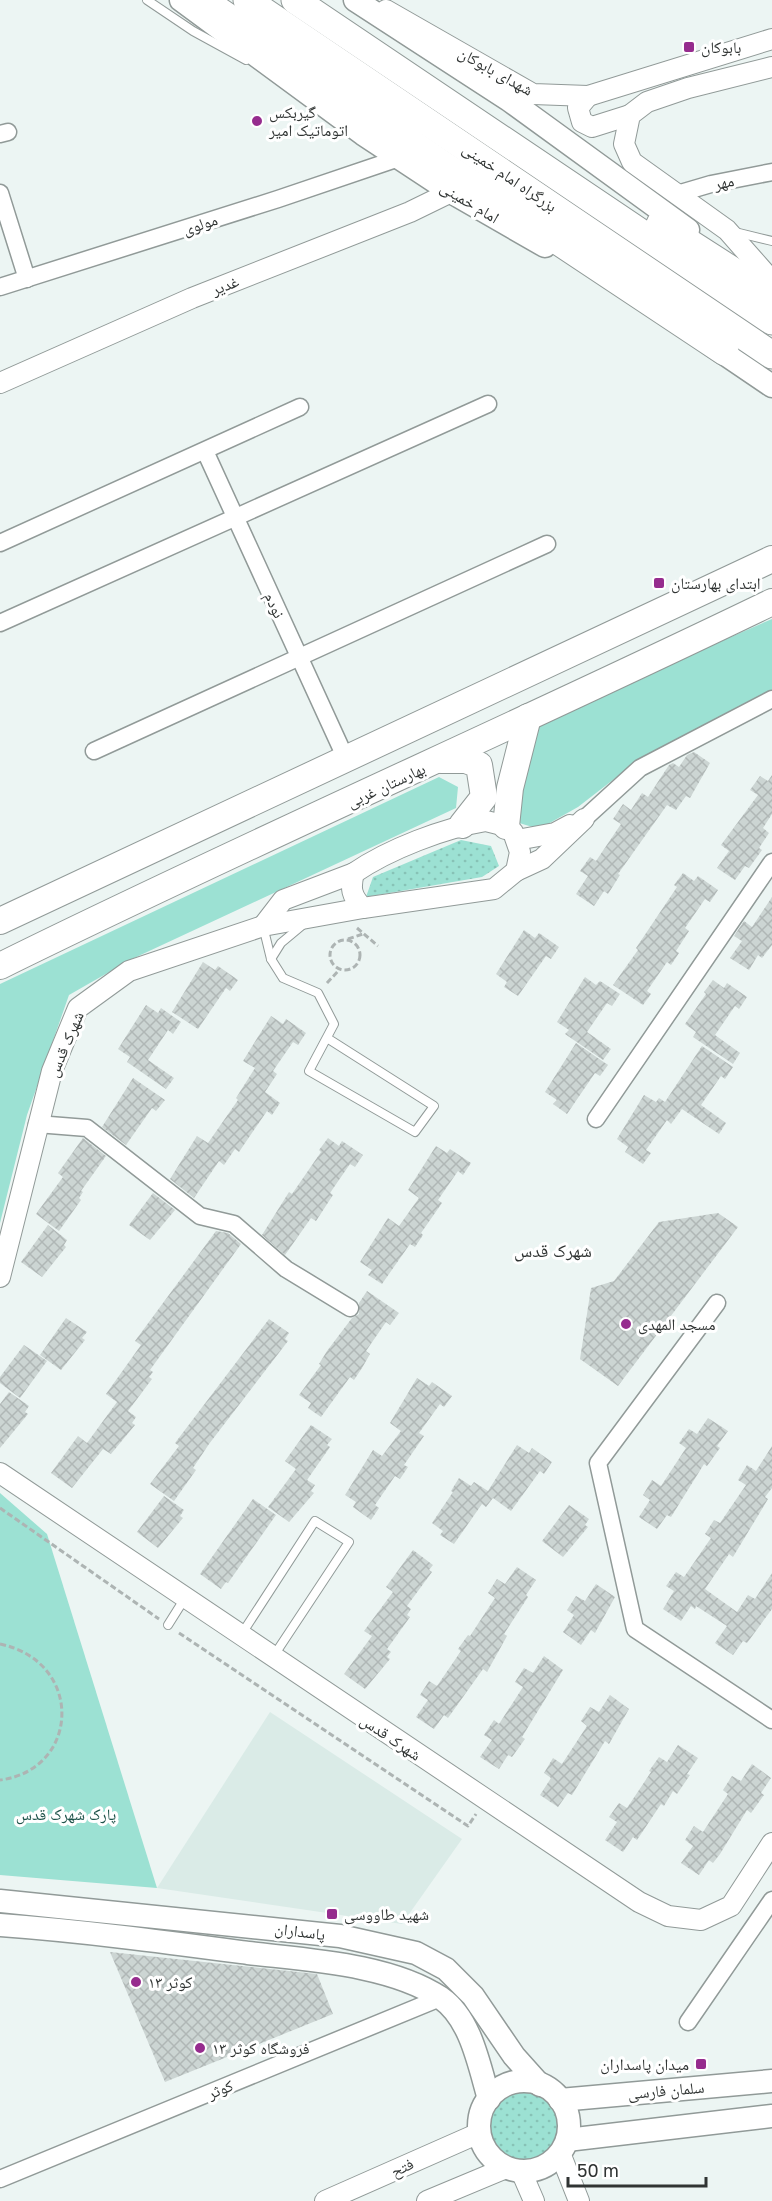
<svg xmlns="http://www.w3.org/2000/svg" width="772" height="2201" viewBox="0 0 772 2201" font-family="'Golos Text','Noto Naskh Arabic',sans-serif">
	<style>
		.built { fill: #daebe7 }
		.grass { fill: url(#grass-dots) }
		.park { fill: #9ce1d3 }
		.building { fill: url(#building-cross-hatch) }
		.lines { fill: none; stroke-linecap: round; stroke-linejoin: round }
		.service-casing { stroke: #919a98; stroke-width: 10 }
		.minor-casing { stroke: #919a98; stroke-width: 19 }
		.tertiary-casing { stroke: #919a98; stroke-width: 22 }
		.secondary-casing { stroke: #919a98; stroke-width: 25 }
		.primary-casing { stroke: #919a98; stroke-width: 28 }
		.trunk-casing { stroke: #919a98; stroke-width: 29 }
		.path { stroke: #adb4b3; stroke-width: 3; stroke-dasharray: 6 3; stroke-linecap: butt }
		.service { stroke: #fff; stroke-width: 8 }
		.minor { stroke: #fff; stroke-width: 16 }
		.tertiary { stroke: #fff; stroke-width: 20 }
		.secondary { stroke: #fff; stroke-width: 22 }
		.primary { stroke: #fff; stroke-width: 26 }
		.trunk { stroke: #fff; stroke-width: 27 }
		.poi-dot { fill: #962c8e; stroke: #fff; stroke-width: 2 }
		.labels { text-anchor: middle; stroke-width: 6; stroke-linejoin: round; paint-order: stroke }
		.poi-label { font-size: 16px; fill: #303433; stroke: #fff; text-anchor: start }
		.street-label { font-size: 16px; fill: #303433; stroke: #fff }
		.park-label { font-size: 16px; fill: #1e534a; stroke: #fff }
		.neighbourhood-label { font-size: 18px; fill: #303433; stroke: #fff }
	</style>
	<defs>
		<pattern id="grass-dots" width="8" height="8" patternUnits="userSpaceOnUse" patternTransform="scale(1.5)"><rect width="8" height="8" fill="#9ce1d3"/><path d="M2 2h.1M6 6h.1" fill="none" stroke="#87c2b6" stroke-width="1.8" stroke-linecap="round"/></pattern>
		<pattern id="building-cross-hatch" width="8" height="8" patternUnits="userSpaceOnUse" patternTransform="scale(1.5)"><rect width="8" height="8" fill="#ccd5d3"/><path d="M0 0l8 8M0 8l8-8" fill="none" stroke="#b0b7b6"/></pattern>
	</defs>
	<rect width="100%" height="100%" fill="#ecf5f3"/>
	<!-- built -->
	<polygon class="built" points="270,1712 462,1839 402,1924 157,1888"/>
	<!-- grass -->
	<g class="grass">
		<polygon points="461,840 491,846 499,866 482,877 366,897 373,877"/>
		<circle cx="524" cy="2125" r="35"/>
	</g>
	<!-- park -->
	<g class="park">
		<polygon points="772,619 772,694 636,762 578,807 539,829 516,822 536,722"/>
		<polygon points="439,777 458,787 456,808 132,959 69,995 27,1115 0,1223 0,984"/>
		<polygon points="0,1493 47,1534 157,1888 0,1875"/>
	</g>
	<!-- building -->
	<g class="building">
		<polygon points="694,752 710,763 690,798 686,796 676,810 667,805 618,874 620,875 608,894 604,891 594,906 576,894 588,876 580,871 590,857 596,861 621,824 613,819 623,804 631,810 642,793 648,797 669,765 673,763 679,767 687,755"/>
		<polygon points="772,775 772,814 763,828 769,833 759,848 762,850 749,868 745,866 735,880 717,868 729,851 721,845 758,795 750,790 760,776 768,781"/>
		<polygon points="683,873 694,881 698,876 718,890 710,902 705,899 685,928 689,931 676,951 679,953 671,965 667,962 647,991 651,994 643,1005 613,985 638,950 636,948 677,887 674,885"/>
		<polygon points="772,897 772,945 762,958 758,955 749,970 730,958 742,941 734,936 744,921 752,927"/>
		<polygon points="524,930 535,938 539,933 559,947 551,959 546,956 518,996 504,987 507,982 496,974"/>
		<polygon points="203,962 215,970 218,966 238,980 230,991 226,988 198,1029 172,1012"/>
		<polygon points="585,977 596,985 600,981 620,994 612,1006 607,1003 587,1032 611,1049 603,1060 565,1034 569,1030 557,1022"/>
		<polygon points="713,980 724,988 727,983 747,997 739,1009 735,1006 715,1035 740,1053 733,1064 693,1037 696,1032 685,1024 706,994 704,992"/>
		<polygon points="146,1005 158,1013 161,1008 181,1022 173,1034 168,1030 148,1060 174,1078 166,1089 127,1062 130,1057 118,1049"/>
		<polygon points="271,1016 283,1024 286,1019 306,1033 298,1045 293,1042 273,1071 277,1074 265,1092 280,1103 272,1115 267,1111 239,1152 235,1149 224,1165 219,1161 194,1198 170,1179 197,1136 208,1143 238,1100 236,1098 255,1068 243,1061"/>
		<polygon points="576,1043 608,1065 600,1076 595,1073 567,1114 553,1104 557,1100 545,1092"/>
		<polygon points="702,1046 733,1067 725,1079 721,1076 701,1105 726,1123 719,1134 682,1109 671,1124 667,1120 646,1150 651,1153 643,1164 625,1152 628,1147 617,1139 644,1095 656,1102 659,1098 665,1102"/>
		<polygon points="133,1078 165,1100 156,1111 152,1108 126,1145 102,1127"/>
		<polygon points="83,1138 106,1156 81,1191 83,1192 79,1198 81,1200 59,1231 36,1214 63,1177 58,1173"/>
		<polygon points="328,1138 339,1146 342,1141 363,1155 355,1167 350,1164 330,1193 333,1195 316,1221 311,1218 285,1255 262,1235 289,1192 292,1194 321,1152 319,1150"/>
		<polygon points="436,1146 447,1153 450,1149 471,1163 463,1175 458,1171 438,1200 442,1203 421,1233 423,1235 415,1247 410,1244 382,1284 368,1275 372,1270 360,1262 388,1218 399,1226 419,1198 408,1190"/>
		<polygon points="153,1193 175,1210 150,1240 129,1225"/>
		<polygon points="718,1213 738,1227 618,1386 580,1359 591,1288 614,1281 659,1222"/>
		<polygon points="48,1225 67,1240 64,1245 66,1247 42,1277 21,1262"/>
		<polygon points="216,1231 228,1233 241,1244 150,1370 153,1372 149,1377 152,1379 128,1411 136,1417 132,1423 135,1425 111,1454 103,1449 72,1488 51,1473 78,1436 87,1443 117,1402 106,1394 141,1345 135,1341"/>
		<polygon points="367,1291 399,1313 390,1325 386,1322 366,1351 370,1354 362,1368 354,1380 350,1377 321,1417 308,1408 311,1403 299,1395 321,1365 319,1364 327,1351 352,1318 359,1314 359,1303"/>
		<polygon points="66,1318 87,1332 82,1338 85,1340 61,1370 40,1355"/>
		<polygon points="269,1319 289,1333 285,1339 288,1341 209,1444 193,1468 196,1470 174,1501 150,1484 179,1446 175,1443"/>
		<polygon points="24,1345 47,1361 20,1398 0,1383 0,1377"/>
		<polygon points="417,1378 429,1386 432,1382 452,1396 444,1407 440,1404 419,1433 424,1436 404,1465 408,1467 400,1479 395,1476 375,1505 379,1508 371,1520 353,1507 356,1502 345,1495 373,1450 382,1456 401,1431 390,1423"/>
		<polygon points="9,1392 29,1406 25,1412 28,1414 0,1448 0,1404"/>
		<polygon points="708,1418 728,1431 717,1446 720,1448 707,1466 704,1464 671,1517 667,1515 657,1529 639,1517 650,1500 643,1495 652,1480 661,1486 686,1448 679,1443 689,1429 697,1434"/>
		<polygon points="311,1425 332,1439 327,1445 330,1447 307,1480 315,1485 311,1491 314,1493 289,1522 268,1507 296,1469 285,1461"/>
		<polygon points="517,1445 529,1453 532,1448 552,1462 544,1474 540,1471 511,1511 493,1498 486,1507 482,1504 454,1544 440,1535 443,1531 432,1523 453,1492 451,1491 459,1478 471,1486 474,1482 488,1491"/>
		<polygon points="772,1446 772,1488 765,1497 768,1499 733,1557 729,1554 705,1589 737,1612 748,1595 755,1599 772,1573 772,1609 747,1643 743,1641 733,1655 715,1643 727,1626 696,1606 695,1609 691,1606 681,1621 663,1609 674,1591 666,1586 676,1572 684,1577 711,1538 705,1534 714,1520 720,1523 746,1485 738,1480 747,1465 756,1471"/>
		<polygon points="164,1496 184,1510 180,1516 183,1518 158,1548 137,1532"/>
		<polygon points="253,1499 276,1515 228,1583 226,1582 221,1589 200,1574"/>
		<polygon points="569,1505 589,1519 585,1525 588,1527 563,1557 542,1541"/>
		<polygon points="413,1550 433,1565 429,1570 432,1572 407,1606 411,1609 407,1615 410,1617 387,1649 391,1652 387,1657 390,1659 365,1689 344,1674 372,1636 364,1631 393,1592 386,1587"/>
		<polygon points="517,1567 536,1580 526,1595 528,1597 504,1634 507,1636 487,1672 483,1669 448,1718 444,1715 434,1729 416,1717 428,1700 420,1695 429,1681 437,1686 461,1651 458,1649 468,1635 470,1636 495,1598 488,1593 497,1579 505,1584"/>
		<polygon points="596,1584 615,1597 595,1633 591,1630 581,1645 563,1632 574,1615 567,1610 576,1596 585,1601"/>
		<polygon points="544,1656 563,1670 522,1737 525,1739 512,1757 508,1755 499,1769 480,1757 492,1740 484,1735 494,1720 499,1724 523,1687 515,1682 524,1668 533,1673"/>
		<polygon points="610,1695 629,1709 609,1744 605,1741 572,1795 568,1793 558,1807 540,1795 551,1778 544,1773 553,1758 562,1764 587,1726 581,1721 590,1707 599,1712"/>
		<polygon points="678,1745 698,1758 687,1774 690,1775 677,1794 673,1791 664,1806 661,1804 637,1840 633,1837 623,1852 605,1840 617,1822 609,1817 619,1803 627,1808 651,1772 649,1771 659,1757 667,1762"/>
		<polygon points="752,1764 771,1778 761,1793 764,1795 751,1813 747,1810 720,1854 713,1863 709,1860 699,1875 681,1863 693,1846 685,1840 694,1826 703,1832 728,1794 723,1790 732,1776 741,1781"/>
		<polygon points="110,1952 317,1974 333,2014 165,2082"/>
	</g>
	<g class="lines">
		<!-- service casing -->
		<g class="service-casing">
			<g id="service">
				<polyline points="147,0 193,31 246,60"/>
				<polyline points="735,232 772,241"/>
				<polyline points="263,926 271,959 283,978 318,993 334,1024 309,1071 415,1132 434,1106 327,1038"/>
				<polyline points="271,959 281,943 305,923"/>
				<polyline points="168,1625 185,1598"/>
				<polyline points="241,1635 315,1521 349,1542 273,1657"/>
			</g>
		</g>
		<!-- minor casing -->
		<g class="minor-casing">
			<g id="minor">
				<polyline points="0,134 8,132"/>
				<polyline points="0,193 27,279"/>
				<polyline points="677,194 711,184 772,172"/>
				<polyline points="0,287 278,199 399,158"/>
				<polyline points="205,451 346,759"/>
				<polyline points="0,543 300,407"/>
				<polyline points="0,623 488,404"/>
				<polyline points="94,751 547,544"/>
				<polyline points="584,819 640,768 772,699"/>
				<polyline points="596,1119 772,862"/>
				<polyline points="37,1124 87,1128 200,1216 234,1224 286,1269 350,1308"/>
				<polyline points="717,1303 598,1463 635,1629 772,1720"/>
				<polyline points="688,2022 772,1900"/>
				<polyline points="0,2179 440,1998"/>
			</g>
		</g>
		<!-- tertiary casing -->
		<g class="tertiary-casing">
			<g id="tertiary">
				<polyline points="386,10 533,94 588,96 772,39"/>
				<polyline points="772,67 688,88 647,102 630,115 624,144 632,162 727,230 772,281"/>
				<polyline points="588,96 578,108 582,122 592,127 630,115"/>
				<polyline points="0,383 192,298 410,212 451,192"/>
				<path d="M 486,821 L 506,826 L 513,832 L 520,852 L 516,871 L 494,889 L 363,908 C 351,896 350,888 354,873 C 389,849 444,828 486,821 Z"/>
				<polyline points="517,840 555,833 570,825"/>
				<polyline points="516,871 542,859 584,819"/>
				<polyline points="263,926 283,900 354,873"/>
				<polyline points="0,1277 52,1071 78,1008 129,971 263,926 363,908"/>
				<polyline points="0,1473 639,1902 668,1916 701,1920 731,1906 772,1843"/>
				<polyline points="560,2153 579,2201"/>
				<polyline points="521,2171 534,2201"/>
				<polyline points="325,2201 479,2133"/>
				<polyline points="427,2201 506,2168"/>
			</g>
		</g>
		<!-- secondary casing -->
		<g class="secondary-casing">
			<g id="secondary">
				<polyline points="181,0 363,134 451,192 545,246"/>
				<polyline points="355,0 509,100 688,230"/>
				<polyline points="710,344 772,386"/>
				<polyline points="0,1901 340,1936 416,1953 446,1969 473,1996 514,2056 540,2085"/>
				<path d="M 0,1925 C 83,1931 165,1942 248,1953 C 307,1960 390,1964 441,1998 C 471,2019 479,2065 489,2099"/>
				<circle cx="524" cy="2126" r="45"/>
				<polyline points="560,2100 772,2081"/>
				<polyline points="567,2140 772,2116"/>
			</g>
		</g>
		<!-- primary casing -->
		<g class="primary-casing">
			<g id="primary">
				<polyline points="441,760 466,760 479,765 484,797 462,825"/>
				<polyline points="506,826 510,788 528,717"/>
				<polyline points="0,921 772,559"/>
				<path d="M 0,966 C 255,840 516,726 772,602"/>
			</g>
		</g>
		<!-- trunk casing -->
		<g class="trunk-casing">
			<g id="trunk">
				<polyline points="203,0 442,164 725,352"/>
				<polyline points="247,0 772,355"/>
				<polyline points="295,0 772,321"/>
				<polyline points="660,224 772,296"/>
			</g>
		</g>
		<!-- path -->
		<g class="path">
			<polyline points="357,928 378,946"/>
			<polyline points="348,939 363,934"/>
			<circle cx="345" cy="955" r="15"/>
			<polyline points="327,983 340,969"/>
			<polyline points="0,1508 159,1619"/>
			<polyline points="179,1633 468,1826 476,1814"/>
			<path d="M 0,1644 C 85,1662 80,1770 0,1780"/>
		</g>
		<!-- service -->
		<use href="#service" class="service"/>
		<!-- minor -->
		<use href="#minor" class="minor"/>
		<!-- tertiary -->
		<use href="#tertiary" class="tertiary"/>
		<!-- secondary -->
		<use href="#secondary" class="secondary"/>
		<!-- primary -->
		<use href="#primary" class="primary"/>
		<!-- trunk -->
		<use href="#trunk" class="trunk"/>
	</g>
	<!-- markers -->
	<g class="poi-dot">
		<rect x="683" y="41" width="12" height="12" rx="3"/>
		<circle cx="257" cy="121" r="6"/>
		<rect x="653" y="577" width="12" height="12" rx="3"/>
		<circle cx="626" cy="1324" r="6"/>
		<rect x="326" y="1908" width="12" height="12" rx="3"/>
		<circle cx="136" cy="1982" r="6"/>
		<circle cx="200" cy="2048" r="6"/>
		<rect x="695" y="2058" width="12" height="12" rx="3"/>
	</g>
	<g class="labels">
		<!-- poi labels -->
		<g class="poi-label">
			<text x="701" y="53">بابوکان</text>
			<text x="269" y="118">گیربکس<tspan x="269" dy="18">اتوماتیک امیر</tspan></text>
			<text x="671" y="589">ابتدای بهارستان</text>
			<text x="638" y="1330">مسجد المهدی</text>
			<text x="344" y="1920">شهید طاووسی</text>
			<text x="148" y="1988">کوثر ۱۳</text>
			<text x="212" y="2054">فروشگاه کوثر ۱۳</text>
			<text x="689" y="2070" text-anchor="end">میدان پاسداران</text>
		</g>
		<!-- street labels -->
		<g class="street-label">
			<text transform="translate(496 71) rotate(29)" y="6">شهدای بابوکان</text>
			<text transform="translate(510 177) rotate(34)" y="6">بزرگراه امام خمینی</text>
			<text transform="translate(724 182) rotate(-12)" y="6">مهر</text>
			<text transform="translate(470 202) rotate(31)" y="6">امام خمینی</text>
			<text transform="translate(200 224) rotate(-18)" y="6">مولوی</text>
			<text transform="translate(225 285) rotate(-21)" y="6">غدیر</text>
			<text transform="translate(275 605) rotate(65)" y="6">نودم</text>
			<text transform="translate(386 785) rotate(-25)" y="6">بهارستان غربی</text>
			<text transform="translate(65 1044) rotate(-67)" y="6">شهرک قدس</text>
			<text transform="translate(391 1737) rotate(34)" y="6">شهرک قدس</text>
			<text transform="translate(300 1931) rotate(7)" y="6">پاسداران</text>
			<text transform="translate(220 2089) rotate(-22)" y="6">کوثر</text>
			<text transform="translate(666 2090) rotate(-5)" y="6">سلمان فارسی</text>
			<text transform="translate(402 2167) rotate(-24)" y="6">فتح</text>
		</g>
		<!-- park labels -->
		<g class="park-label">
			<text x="66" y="1820">پارک شهرک قدس</text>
		</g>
		<!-- neighbourhood labels -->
		<g class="neighbourhood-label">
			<text x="553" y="1257">شهرک قدس</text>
		</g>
	</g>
	<!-- scale -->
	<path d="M568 2177v9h138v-9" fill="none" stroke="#303433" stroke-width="3"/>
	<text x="577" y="2177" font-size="18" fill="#303433" stroke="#ffffff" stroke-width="4.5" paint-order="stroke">50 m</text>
</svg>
